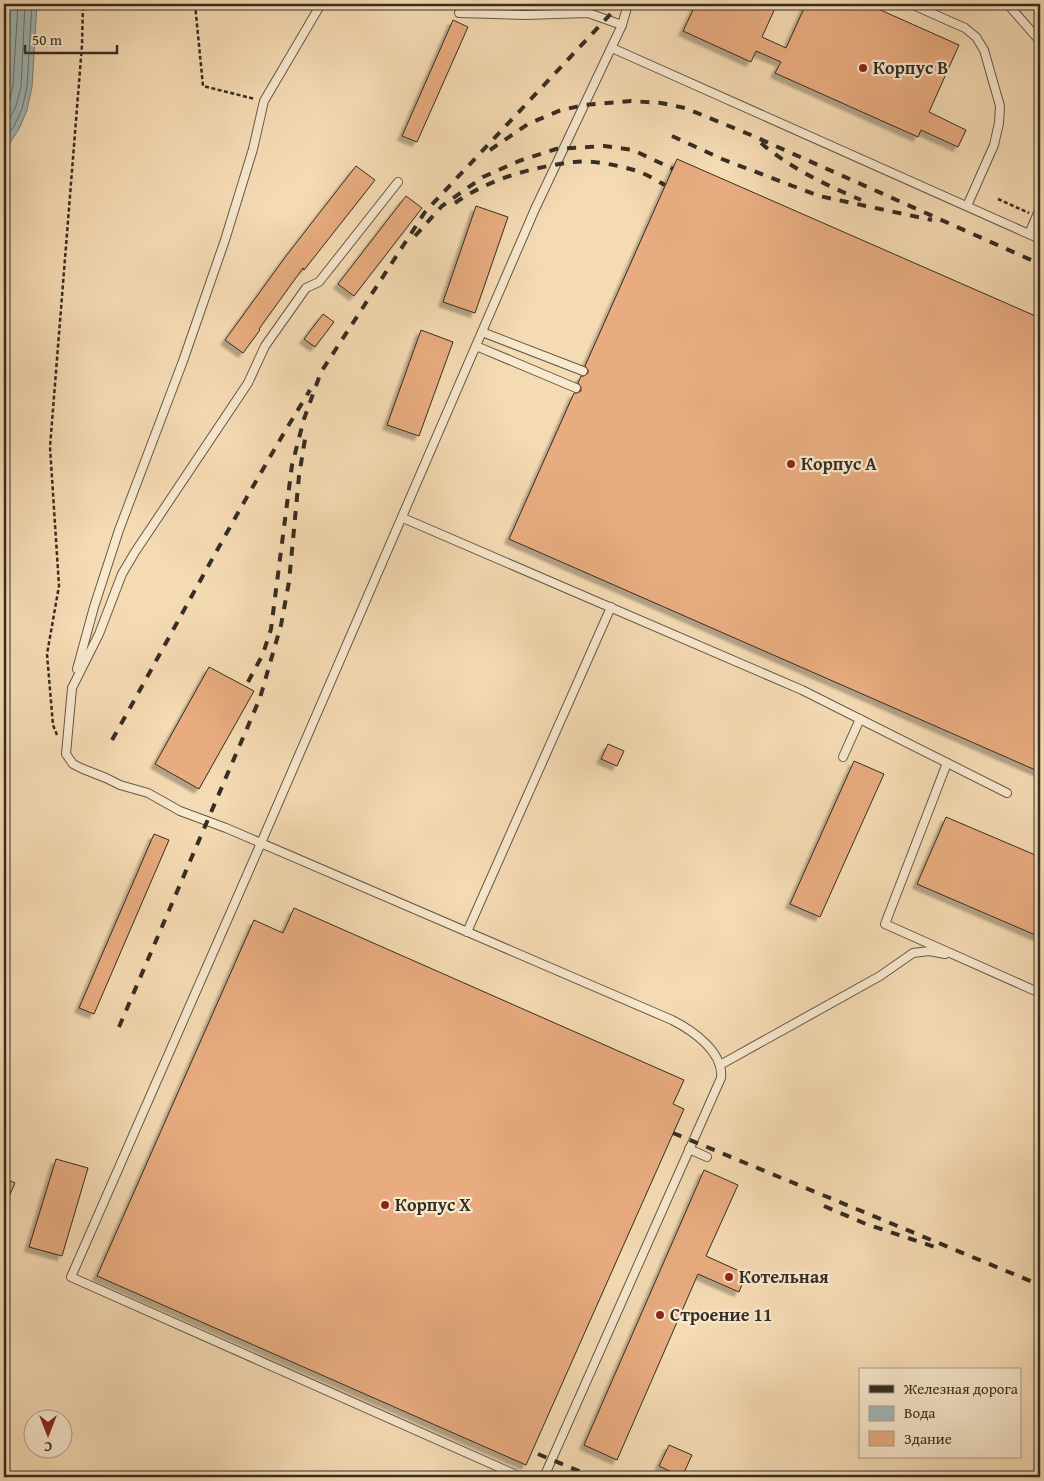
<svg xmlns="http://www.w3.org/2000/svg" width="1044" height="1481" viewBox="0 0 1044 1481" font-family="'Gentium Book Plus',serif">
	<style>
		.water { fill: #a1b8b8; stroke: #76807c }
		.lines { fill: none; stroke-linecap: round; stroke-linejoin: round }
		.shore { stroke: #6b726d; stroke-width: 1 }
		.building { fill: #e8ac80; stroke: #352d22; filter: url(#shadow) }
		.service-casing { stroke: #655846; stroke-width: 10 }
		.path { stroke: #352d22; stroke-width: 2.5; stroke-dasharray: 4 2.5; stroke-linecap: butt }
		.service { stroke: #f8e8ce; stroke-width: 8 }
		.rail { stroke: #352d22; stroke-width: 4; stroke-dasharray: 9 9; stroke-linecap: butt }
		.poi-dot { fill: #8f2418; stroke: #f8e8ce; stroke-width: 2 }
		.labels { text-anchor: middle; stroke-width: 4.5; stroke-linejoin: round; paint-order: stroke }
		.poi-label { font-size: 18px; font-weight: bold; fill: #352d22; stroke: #f8e8ce; text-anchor: start }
	</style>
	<defs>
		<filter id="shadow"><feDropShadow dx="-4.5" dy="4.5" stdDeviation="1" flood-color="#0004"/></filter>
	</defs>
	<rect width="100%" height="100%" fill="#f5dbb4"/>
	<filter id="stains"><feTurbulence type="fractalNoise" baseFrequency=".004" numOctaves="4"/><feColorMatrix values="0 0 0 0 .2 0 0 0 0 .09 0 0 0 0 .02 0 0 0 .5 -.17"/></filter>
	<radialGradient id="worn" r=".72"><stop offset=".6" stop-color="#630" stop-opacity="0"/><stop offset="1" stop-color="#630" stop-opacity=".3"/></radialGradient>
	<!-- water -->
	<polygon class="water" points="4,4 37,4 32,87 27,110 19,129 4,152"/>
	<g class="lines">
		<!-- shore -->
		<g class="shore">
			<polyline points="4,116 9,104 13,85 18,4"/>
			<polyline points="4,130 16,106 21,87 25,4"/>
			<polyline points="4,141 14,126 22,109 27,87 32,4"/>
		</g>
	</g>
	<!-- building -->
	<g class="building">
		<polygon points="696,4 777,4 762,37 786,48 806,4 867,4 959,45 929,112 966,130 958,147 921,130 918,137 775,73 781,62 756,51 751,62 683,31"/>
		<polygon points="453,20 468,27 417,142 402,136"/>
		<polygon points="677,159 1040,318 1040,772 509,539 574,393 577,393 581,391 581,387 578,383 581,376 584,376 588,373 588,370 585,366"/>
		<polygon points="356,166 375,180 304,270 303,268 259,329 260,330 243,353 225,340 286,256"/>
		<polygon points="406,196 422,208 354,296 338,284"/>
		<polygon points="476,206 508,217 475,313 443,302"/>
		<polygon points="323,314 334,322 315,347 304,339"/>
		<polygon points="421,330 453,342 419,436 387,425"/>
		<polygon points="209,667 254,691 199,789 155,764"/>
		<polygon points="608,744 624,751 617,766 601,759"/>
		<polygon points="854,761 884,774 820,917 790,904"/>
		<polygon points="946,817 1040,857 1040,937 917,884"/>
		<polygon points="154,834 169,840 94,1014 79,1008"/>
		<polygon points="294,908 684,1080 673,1104 684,1109 526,1465 97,1276 254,920 283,933"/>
		<polygon points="56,1159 88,1168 62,1256 29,1247"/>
		<polygon points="704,1170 738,1185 706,1256 746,1274 739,1292 698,1274 617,1460 584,1445"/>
		<polygon points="4,1178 15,1183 4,1208"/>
		<polygon points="669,1445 692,1455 682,1477 659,1466"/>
	</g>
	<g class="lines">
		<!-- service casing -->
		<g class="service-casing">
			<g id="service">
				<polyline points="911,4 965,28 976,37 984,50 1000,106 999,123 994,145 967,206"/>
				<polyline points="1011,8 1040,41"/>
				<polyline points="459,13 525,15 588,13 622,25"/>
				<polyline points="612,48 1040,239"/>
				<path d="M 398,182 L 319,282 L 306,288 L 265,346 L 248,383 L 135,552 L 122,574 L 99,634 L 72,688 L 66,754 L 73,764 L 83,769 L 106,778 L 120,785 L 148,793 L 180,811 L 226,828 L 672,1020 C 692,1030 724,1052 721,1078 L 544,1477"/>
				<polyline points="1029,234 1040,208"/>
				<polyline points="482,332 583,371"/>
				<polyline points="476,346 576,388"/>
				<polyline points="403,518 802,690 1007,793"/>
				<polyline points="77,669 94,607 119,530 183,361 225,240 253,149 264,101 321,4"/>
				<polyline points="843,757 860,719"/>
				<polyline points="947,763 885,924 1040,993"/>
				<polyline points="467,932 611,607"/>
				<polyline points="720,1065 880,976 913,953 929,951 945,954"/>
				<polyline points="689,1149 707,1157"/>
				<polyline points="521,1477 71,1277 261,843 535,209 622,25 628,4"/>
			</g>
		</g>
		<!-- path -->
		<g class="path">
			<polyline points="195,4 203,86 255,99"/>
			<polyline points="998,199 1029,213"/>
			<polyline points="57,735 53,725 47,654 59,586 50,447 82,45 83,4"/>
		</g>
		<!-- service -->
		<use href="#service" class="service"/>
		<!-- rail -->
		<g class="rail">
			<polyline points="672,136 722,159 819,196 932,220"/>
			<path d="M 761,143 C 790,168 826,185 861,200"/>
			<polyline points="490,150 528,124 561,110 585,105 631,101 661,103 685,108 751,135 1040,264"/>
			<path d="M 455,203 C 489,179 532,167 574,162 C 593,160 616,165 634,170 C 645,173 655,180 665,185"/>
			<polyline points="415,236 442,206 483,177 519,161 556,149 604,146 633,150 673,169"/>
			<polyline points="248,682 263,654 271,629 292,465 304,419 321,372 425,212 620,4"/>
			<path d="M 112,740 C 178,623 240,504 310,390"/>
			<polyline points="119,1027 260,698 281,625 289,582 299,476 305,439"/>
			<polyline points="673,1133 1040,1285"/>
			<polyline points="824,1206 866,1224 935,1247"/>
			<polyline points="538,1454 593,1477"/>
		</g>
	</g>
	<!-- markers -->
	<g class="poi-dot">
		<circle cx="863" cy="68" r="5"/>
		<circle cx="791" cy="464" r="5"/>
		<circle cx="385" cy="1205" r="5"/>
		<circle cx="729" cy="1277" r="5"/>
		<circle cx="660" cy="1315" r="5"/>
	</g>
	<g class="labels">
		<!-- poi labels -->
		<g class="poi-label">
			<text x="873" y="74">Корпус В</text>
			<text x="801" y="470">Корпус А</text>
			<text x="395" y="1211">Корпус Х</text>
			<text x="739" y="1283">Котельная</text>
			<text x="670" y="1321">Строение 11</text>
		</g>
	</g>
	<!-- margin -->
	<rect width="1044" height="1481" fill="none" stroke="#f5dbb4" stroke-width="20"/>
	<rect x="5" y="5" width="1034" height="1471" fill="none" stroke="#352d22" stroke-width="2.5"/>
	<rect x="10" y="10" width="1024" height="1461" fill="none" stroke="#352d22"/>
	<!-- legend -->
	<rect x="859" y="1368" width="162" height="90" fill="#f8e8ce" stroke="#aa9d89"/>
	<rect x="869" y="1385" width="25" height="8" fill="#352d22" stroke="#aa9d89"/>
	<text x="904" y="1394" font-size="15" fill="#352d22">Железная дорога</text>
	<rect x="869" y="1406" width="25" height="15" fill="#a1b8b8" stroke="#aa9d89"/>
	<text x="904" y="1418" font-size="15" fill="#352d22">Вода</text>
	<rect x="869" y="1431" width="25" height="15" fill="#e8ac80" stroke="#aa9d89"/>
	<text x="904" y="1444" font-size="15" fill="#352d22">Здание</text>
	<!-- north arrow -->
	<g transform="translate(48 1434) rotate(180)"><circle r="24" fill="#f8e8ce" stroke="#aa9d89"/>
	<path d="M0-4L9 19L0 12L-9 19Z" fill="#8f2418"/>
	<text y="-8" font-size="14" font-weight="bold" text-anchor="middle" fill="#352d22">С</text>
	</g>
	<!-- scale -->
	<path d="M25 45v8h92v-8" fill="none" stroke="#352d22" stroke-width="2.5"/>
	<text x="32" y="45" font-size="15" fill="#352d22" stroke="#f8e8ce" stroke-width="4" paint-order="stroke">50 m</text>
	<rect width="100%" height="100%" filter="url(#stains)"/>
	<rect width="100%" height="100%" fill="url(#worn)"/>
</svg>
